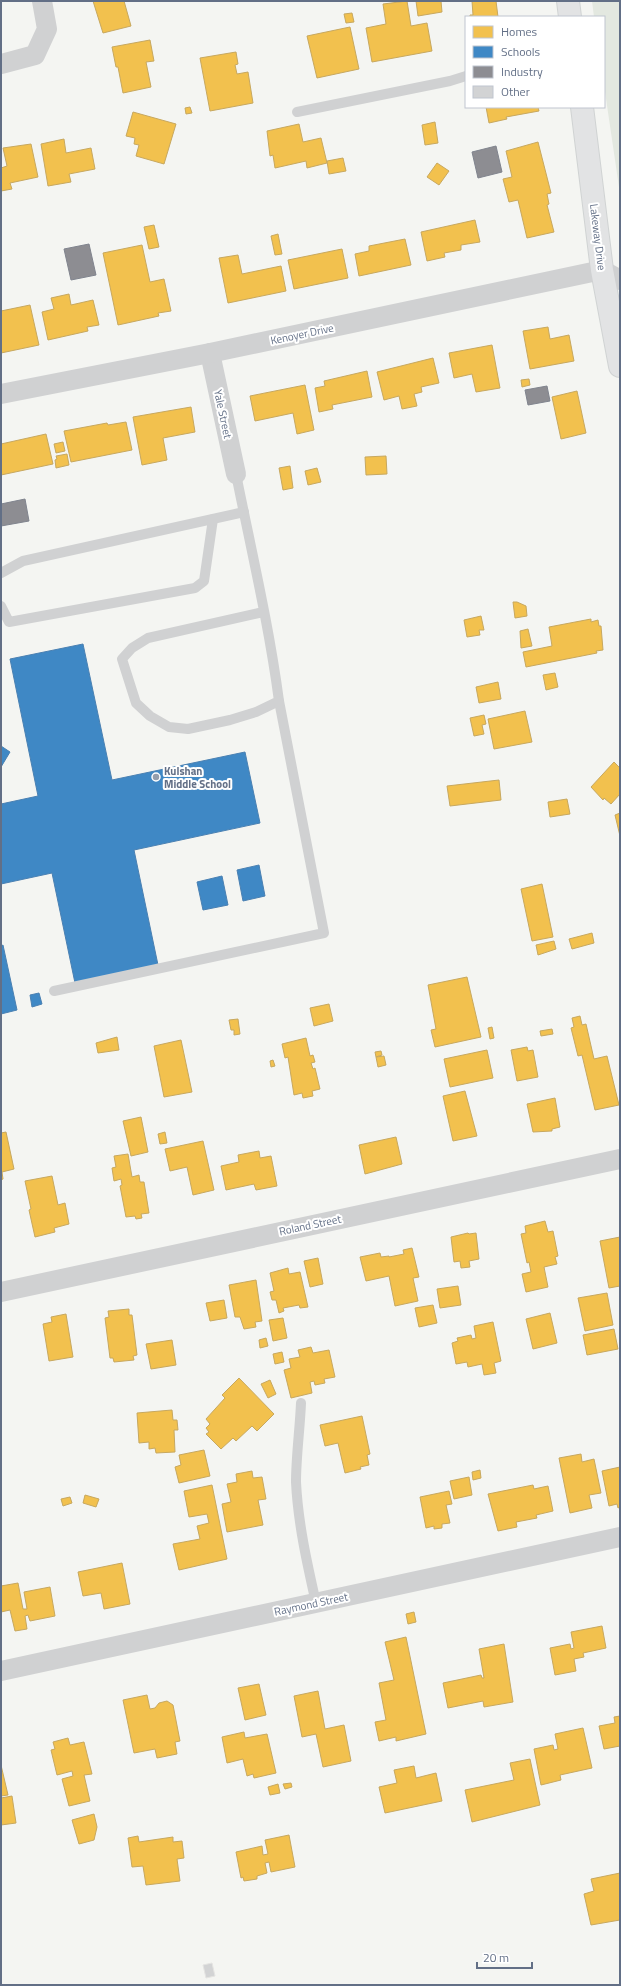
<svg xmlns="http://www.w3.org/2000/svg" width="621" height="1986" viewBox="0 0 621 1986" font-family="'Titillium Web',sans-serif">
	<style>
		.green { fill: #e3e8e0 }
		.homes { fill: #f2c14e; stroke: #c7a85f }
		.schools { fill: #3f88c5; stroke: #4a80b2 }
		.industry { fill: #8d8d92; stroke: #80848e }
		.building { fill: #d2d3d4; stroke: #e4e4e2 }
		.lines { fill: none; stroke-linecap: round; stroke-linejoin: round }
		.secondary-casing { stroke: #d0d3d3; stroke-width: 24 }
		.service { stroke: #d0d1d2; stroke-width: 10 }
		.minor { stroke: #d0d1d2; stroke-width: 20 }
		.secondary { stroke: #e2e3e4; stroke-width: 22 }
		.poi-dot { fill: #959eac; stroke: #fff; stroke-width: 1.5 }
		.labels { text-anchor: middle; stroke-width: 4; stroke-linejoin: round; paint-order: stroke }
		.street-label { font-size: 11px; fill: #626f86; stroke: #fff }
		.poi-label { font-size: 11px; font-weight: bold; fill: #626f86; stroke: #fff; text-anchor: start }
	</style>
	<rect width="100%" height="100%" fill="#f4f5f2"/>
	<!-- green -->
	<polygon class="green" points="592,1 620,1 620,194 604,85 604,17 594,17"/>
	<!-- homes -->
	<g class="homes">
		<polygon points="93,1 124,1 131,26 103,33"/>
		<polygon points="407,1 411,26 427,23 432,51 372,62 366,28 386,24 383,4"/>
		<polygon points="416,1 441,1 442,12 418,16"/>
		<polygon points="472,1 496,1 498,17 470,17 470,15 473,15"/>
		<polygon points="352,13 354,22 346,23 344,14"/>
		<polygon points="350,27 359,69 317,78 307,36"/>
		<polygon points="150,40 154,61 146,62 151,87 123,93 118,67 116,67 112,47"/>
		<polygon points="236,52 238,64 235,65 237,74 248,72 253,103 210,111 200,58"/>
		<polygon points="190,107 192,113 186,114 185,108"/>
		<polygon points="486,107 538,107 539,111 506,117 507,119 489,123"/>
		<polygon points="133,112 176,124 164,164 136,156 139,145 134,144 135,138 126,136"/>
		<polygon points="435,122 438,143 425,145 422,125"/>
		<polygon points="299,124 303,142 321,138 327,163 307,168 306,161 275,168 273,155 270,156 267,131"/>
		<polygon points="64,139 66,153 91,148 95,169 69,174 71,182 48,186 41,144"/>
		<polygon points="538,142 551,193 547,194 549,204 547,205 554,232 527,238 518,200 509,202 503,179 512,177 506,151"/>
		<polygon points="31,144 38,177 10,183 12,189 1,191 1,168 7,166 3,148"/>
		<polygon points="343,158 346,171 329,174 327,161"/>
		<polygon points="437,163 449,171 439,185 427,177"/>
		<polygon points="475,220 480,242 461,245 461,250 444,253 445,257 427,261 421,232"/>
		<polygon points="154,225 159,247 149,249 144,227"/>
		<polygon points="278,234 282,254 275,255 271,236"/>
		<polygon points="405,239 411,265 359,276 355,254 369,251 369,246"/>
		<polygon points="142,245 150,282 164,279 171,311 158,313 159,316 118,325 103,253"/>
		<polygon points="342,249 348,278 294,289 288,260"/>
		<polygon points="238,255 242,274 281,266 286,291 228,303 219,258"/>
		<polygon points="69,294 71,305 93,300 99,325 87,327 88,331 48,340 42,312 54,309 51,298"/>
		<polygon points="30,305 39,345 1,353 1,311"/>
		<polygon points="548,327 550,339 569,335 574,361 530,369 523,331"/>
		<polygon points="492,345 500,388 476,392 472,374 454,378 449,353"/>
		<polygon points="433,358 439,383 421,387 422,392 414,394 417,406 402,409 399,396 384,400 377,372"/>
		<polygon points="367,371 372,397 332,405 333,409 319,412 315,388 325,386 324,381"/>
		<polygon points="529,379 530,385 522,387 521,380"/>
		<polygon points="305,385 314,430 297,434 293,413 255,421 250,396"/>
		<polygon points="577,391 586,433 561,439 552,397"/>
		<polygon points="191,407 195,432 163,438 167,460 142,465 133,417"/>
		<polygon points="126,422 132,450 71,462 64,431 107,423 108,425"/>
		<polygon points="46,434 53,464 1,475 1,444"/>
		<polygon points="63,442 65,451 56,453 54,444"/>
		<polygon points="67,454 69,465 56,468 55,460 57,459 56,456"/>
		<polygon points="386,456 387,474 366,475 365,457"/>
		<polygon points="290,466 293,488 283,490 279,468"/>
		<polygon points="317,468 321,482 308,485 305,471"/>
		<polygon points="513,602 517,602 526,606 527,616 515,618"/>
		<polygon points="481,616 484,630 479,630 480,635 467,637 464,620"/>
		<polygon points="591,619 591,622 598,620 599,626 601,626 603,650 596,651 597,653 526,667 523,652 552,646 549,627"/>
		<polygon points="528,629 532,646 521,648 520,631"/>
		<polygon points="555,673 558,687 546,690 543,675"/>
		<polygon points="498,682 501,699 479,703 476,687"/>
		<polygon points="525,711 532,742 494,749 488,719"/>
		<polygon points="484,715 486,724 482,725 484,734 474,736 470,718"/>
		<polygon points="614,762 619,767 620,766 620,794 611,804 604,798 603,800 591,787"/>
		<polygon points="499,780 501,800 450,806 447,786"/>
		<polygon points="567,799 570,814 550,817 548,802"/>
		<polygon points="620,813 620,836 615,815"/>
		<polygon points="542,884 553,937 532,941 521,889"/>
		<polygon points="592,933 594,943 572,949 569,939"/>
		<polygon points="554,941 556,949 538,955 536,945"/>
		<polygon points="467,977 481,1037 435,1047 431,1030 436,1029 428,985"/>
		<polygon points="329,1004 333,1021 314,1026 310,1008"/>
		<polygon points="580,1016 582,1025 586,1024 594,1059 607,1056 619,1105 595,1110 582,1055 578,1056 571,1028 574,1027 572,1018"/>
		<polygon points="238,1019 240,1034 234,1035 234,1030 231,1030 229,1020"/>
		<polygon points="492,1027 494,1038 490,1039 488,1028"/>
		<polygon points="552,1029 553,1034 541,1036 540,1031"/>
		<polygon points="117,1037 119,1050 98,1053 96,1043"/>
		<polygon points="306,1038 310,1056 313,1055 315,1062 311,1063 313,1069 315,1068 320,1089 312,1091 313,1096 303,1098 302,1093 294,1095 288,1057 285,1058 282,1044"/>
		<polygon points="181,1040 192,1092 164,1097 154,1046"/>
		<polygon points="527,1047 528,1051 533,1050 538,1077 517,1081 511,1050"/>
		<polygon points="487,1050 493,1078 450,1087 444,1059"/>
		<polygon points="381,1051 382,1055 376,1057 375,1052"/>
		<polygon points="384,1056 386,1065 378,1067 376,1057"/>
		<polygon points="273,1060 275,1066 271,1067 270,1061"/>
		<polygon points="465,1091 477,1136 453,1141 443,1096"/>
		<polygon points="555,1098 560,1127 552,1129 552,1131 533,1132 527,1104"/>
		<polygon points="141,1117 148,1152 131,1156 123,1121"/>
		<polygon points="6,1132 14,1169 2,1172 3,1179 1,1180 1,1133"/>
		<polygon points="165,1132 167,1143 160,1144 158,1134"/>
		<polygon points="396,1137 402,1164 365,1174 359,1145"/>
		<polygon points="203,1141 214,1190 193,1195 187,1167 170,1171 165,1149"/>
		<polygon points="259,1151 260,1158 271,1156 277,1186 256,1190 254,1184 226,1190 221,1166 239,1162 238,1155"/>
		<polygon points="128,1154 132,1177 139,1175 140,1182 144,1182 149,1213 141,1214 142,1218 136,1219 135,1216 126,1217 120,1186 122,1185 121,1179 114,1181 112,1168 116,1167 114,1156"/>
		<polygon points="52,1176 58,1205 65,1203 69,1224 54,1228 55,1232 35,1237 29,1210 31,1209 25,1181"/>
		<polygon points="545,1221 548,1232 553,1231 558,1256 555,1257 557,1264 544,1267 548,1287 526,1292 522,1274 531,1272 529,1262 527,1263 521,1234 526,1233 525,1226"/>
		<polygon points="468,1233 469,1234 476,1233 479,1259 469,1261 470,1267 461,1268 460,1261 454,1262 451,1237"/>
		<polygon points="620,1237 620,1286 609,1288 600,1241"/>
		<polygon points="412,1248 419,1277 413,1278 418,1301 395,1306 389,1276 366,1281 360,1257 380,1253 381,1257 389,1256 389,1257 404,1254 403,1250"/>
		<polygon points="318,1258 323,1284 310,1287 304,1261"/>
		<polygon points="288,1268 289,1274 300,1272 308,1307 300,1308 299,1305 283,1308 284,1311 279,1313 276,1300 272,1300 270,1292 274,1291 270,1273"/>
		<polygon points="256,1280 262,1321 255,1322 256,1327 244,1329 240,1317 235,1317 229,1285"/>
		<polygon points="458,1286 461,1305 440,1308 437,1289"/>
		<polygon points="607,1293 613,1325 585,1331 578,1298"/>
		<polygon points="224,1300 227,1318 210,1321 206,1303"/>
		<polygon points="433,1305 437,1323 419,1327 415,1308"/>
		<polygon points="129,1309 129,1315 132,1315 137,1355 133,1356 134,1360 114,1362 113,1358 110,1358 105,1318 109,1317 108,1311"/>
		<polygon points="550,1313 557,1343 533,1349 526,1319"/>
		<polygon points="66,1314 73,1357 49,1361 43,1324 52,1322 51,1317"/>
		<polygon points="283,1318 287,1338 273,1341 269,1320"/>
		<polygon points="493,1322 501,1361 494,1363 496,1373 484,1375 482,1364 468,1367 467,1362 456,1364 452,1343 458,1341 457,1338 471,1335 472,1339 476,1338 474,1326"/>
		<polygon points="614,1329 618,1349 587,1355 583,1335"/>
		<polygon points="266,1338 268,1346 260,1348 259,1340"/>
		<polygon points="172,1340 176,1365 151,1369 146,1344"/>
		<polygon points="311,1347 313,1353 329,1350 335,1377 324,1379 325,1383 315,1385 314,1381 310,1382 312,1393 291,1398 284,1370 291,1368 289,1359 300,1357 298,1350"/>
		<polygon points="282,1352 284,1362 275,1364 273,1354"/>
		<polygon points="239,1378 274,1414 257,1431 252,1426 236,1441 233,1438 221,1449 206,1434 209,1432 206,1428 210,1424 206,1419 225,1398 222,1395"/>
		<polygon points="270,1380 276,1394 268,1398 261,1384"/>
		<polygon points="172,1410 173,1420 177,1420 178,1430 174,1430 175,1452 156,1453 155,1448 149,1449 149,1442 139,1443 137,1413"/>
		<polygon points="362,1416 370,1454 367,1455 369,1465 360,1467 361,1469 345,1473 338,1443 325,1446 320,1425"/>
		<polygon points="204,1450 210,1476 179,1483 175,1467 181,1465 179,1455"/>
		<polygon points="581,1454 582,1462 594,1459 601,1493 589,1495 592,1508 570,1513 559,1458"/>
		<polygon points="620,1467 620,1507 618,1508 617,1504 609,1506 602,1471"/>
		<polygon points="480,1470 481,1478 473,1480 472,1472"/>
		<polygon points="252,1471 253,1478 262,1477 266,1499 258,1500 263,1525 227,1532 222,1504 231,1502 227,1484 237,1482 236,1474"/>
		<polygon points="469,1477 472,1495 454,1499 450,1481"/>
		<polygon points="212,1485 227,1559 179,1570 173,1544 200,1539 197,1526 209,1523 207,1514 189,1517 184,1491"/>
		<polygon points="533,1485 534,1489 548,1486 553,1511 536,1515 537,1518 516,1522 517,1527 498,1531 488,1494"/>
		<polygon points="449,1491 452,1504 446,1505 450,1523 442,1524 442,1528 434,1529 434,1526 426,1528 420,1497"/>
		<polygon points="85,1495 99,1499 96,1507 83,1503"/>
		<polygon points="70,1497 72,1503 63,1506 61,1499"/>
		<polygon points="122,1563 130,1604 104,1609 101,1593 83,1596 78,1572"/>
		<polygon points="18,1583 23,1609 27,1609 24,1592 50,1587 55,1616 30,1621 28,1615 25,1616 27,1629 15,1631 10,1610 1,1612 1,1586"/>
		<polygon points="414,1612 416,1622 408,1624 406,1614"/>
		<polygon points="602,1626 606,1648 583,1653 584,1657 574,1659 576,1671 555,1675 550,1648 570,1644 571,1649 574,1648 571,1632"/>
		<polygon points="406,1637 426,1734 396,1741 396,1737 379,1741 375,1722 386,1720 379,1683 394,1680 385,1642"/>
		<polygon points="504,1644 513,1702 484,1707 483,1701 448,1708 443,1683 481,1675 482,1678 484,1678 479,1649"/>
		<polygon points="259,1684 266,1715 245,1720 238,1688"/>
		<polygon points="318,1691 325,1729 344,1725 351,1761 323,1767 316,1734 302,1737 294,1696"/>
		<polygon points="147,1695 150,1709 155,1708 159,1703 167,1701 173,1705 180,1741 175,1742 177,1754 157,1758 155,1749 134,1753 123,1700"/>
		<polygon points="620,1716 620,1746 604,1749 599,1726 615,1723 614,1717"/>
		<polygon points="583,1728 592,1768 560,1775 561,1780 541,1785 534,1749 553,1745 554,1750 558,1749 555,1734"/>
		<polygon points="244,1732 245,1738 267,1734 276,1773 254,1778 253,1774 247,1776 243,1759 227,1763 222,1737"/>
		<polygon points="68,1738 70,1745 84,1742 92,1774 84,1775 90,1801 69,1806 62,1779 73,1776 72,1771 57,1775 51,1750 55,1749 53,1742"/>
		<polygon points="530,1759 540,1805 472,1822 465,1790 514,1780 510,1763"/>
		<polygon points="1,1765 8,1795 1,1796"/>
		<polygon points="414,1766 416,1778 436,1773 442,1801 385,1813 379,1787 397,1783 394,1770"/>
		<polygon points="291,1783 292,1787 285,1789 283,1784"/>
		<polygon points="278,1784 280,1793 270,1795 268,1787"/>
		<polygon points="12,1796 16,1823 1,1825 1,1798"/>
		<polygon points="94,1814 97,1827 94,1840 79,1844 72,1820"/>
		<polygon points="289,1835 295,1867 271,1872 269,1862 265,1863 267,1873 257,1876 257,1879 244,1881 243,1877 241,1878 236,1852 262,1846 263,1855 268,1854 265,1840"/>
		<polygon points="138,1836 139,1842 173,1837 173,1842 182,1841 184,1858 177,1859 180,1881 146,1885 143,1866 132,1867 128,1838"/>
		<polygon points="620,1873 620,1920 591,1925 584,1894 594,1891 591,1879"/>
	</g>
	<!-- schools -->
	<g class="schools">
		<polygon points="83,644 112,780 245,752 260,823 134,850 158,965 75,983 52,873 1,884 1,804 38,796 10,659"/>
		<polygon points="1,746 10,752 1,767"/>
		<polygon points="259,865 265,896 243,901 237,870"/>
		<polygon points="222,876 228,905 203,910 197,882"/>
		<polygon points="3,945 17,1010 1,1014 1,946"/>
		<polygon points="39,993 42,1004 32,1007 30,995"/>
	</g>
	<!-- industry -->
	<g class="industry">
		<polygon points="496,146 502,172 478,178 472,152"/>
		<polygon points="89,244 96,275 71,280 64,249"/>
		<polygon points="547,386 550,401 528,405 525,390"/>
		<polygon points="25,499 29,521 1,526 1,504"/>
	</g>
	<!-- building -->
	<polygon class="building" points="212,1963 215,1976 206,1978 203,1965"/>
	<g class="lines">
		<!-- secondary casing -->
		<g class="secondary-casing">
			<g id="secondary">
				<polyline points="568,1 570,17"/>
				<polyline points="582,107 602,270 620,366"/>
			</g>
		</g>
		<!-- service -->
		<g class="service">
			<polyline points="297,112 450,81 466,76"/>
			<path d="M 236,474 C 251,549 269,625 279,701 L 256,712 L 230,720 L 188,729 L 169,727 L 150,716 L 136,703 L 122,659 L 132,648 L 148,638 L 263,612"/>
			<polyline points="1,573 23,561 244,512"/>
			<polyline points="1,606 9,622 195,588 204,581 213,519"/>
			<polyline points="54,991 324,933 279,701"/>
			<path d="M 301,1403 C 300,1428 296,1457 296,1482 C 298,1523 307,1563 316,1603"/>
		</g>
		<!-- minor -->
		<g class="minor">
			<polyline points="1,64 35,55 47,29 42,1"/>
			<polyline points="210,353 236,474"/>
			<polyline points="1,394 210,353 602,270 620,280"/>
			<polyline points="1,1292 620,1159"/>
			<polyline points="1,1671 620,1537"/>
		</g>
		<!-- secondary -->
		<use href="#secondary" class="secondary"/>
	</g>
	<!-- markers -->
	<circle class="poi-dot" cx="156" cy="777" r="4"/>
	<g class="labels">
		<!-- street labels -->
		<g class="street-label">
			<text transform="translate(598 237) rotate(83)" y="4">Lakeway Drive</text>
			<text transform="translate(302 334) rotate(-12)" y="4">Kenoyer Drive</text>
			<text transform="translate(223 414) rotate(78)" y="4">Yale Street</text>
			<text transform="translate(310 1225) rotate(-12)" y="4">Roland Street</text>
			<text transform="translate(311 1604) rotate(-12)" y="4">Raymond Street</text>
		</g>
		<!-- poi labels -->
		<g class="poi-label">
			<text x="164" y="775">Kulshan<tspan x="164" dy="13">Middle School</tspan></text>
		</g>
	</g>
	<!-- border -->
	<rect width="621" height="1986" fill="none" stroke="#626f86" stroke-width="4"/>
	<!-- legend -->
	<rect x="465" y="16" width="140" height="92" fill="#ffffff" stroke="#c0c5cf"/>
	<rect x="473" y="26" width="20" height="12" fill="#f2c14e" stroke="#c0c5cf"/>
	<text x="501" y="36" font-size="12" fill="#626f86">Homes</text>
	<rect x="473" y="46" width="20" height="12" fill="#3f88c5" stroke="#c0c5cf"/>
	<text x="501" y="56" font-size="12" fill="#626f86">Schools</text>
	<rect x="473" y="66" width="20" height="12" fill="#8d8d92" stroke="#c0c5cf"/>
	<text x="501" y="76" font-size="12" fill="#626f86">Industry</text>
	<rect x="473" y="86" width="20" height="12" fill="#d2d3d4" stroke="#c0c5cf"/>
	<text x="501" y="96" font-size="12" fill="#626f86">Other</text>
	<!-- scale -->
	<path d="M477 1962v6h55v-6" fill="none" stroke="#626f86" stroke-width="2"/>
	<text x="483" y="1962" font-size="12" fill="#626f86" stroke="#ffffff" stroke-width="3" paint-order="stroke">20 m</text>
</svg>
